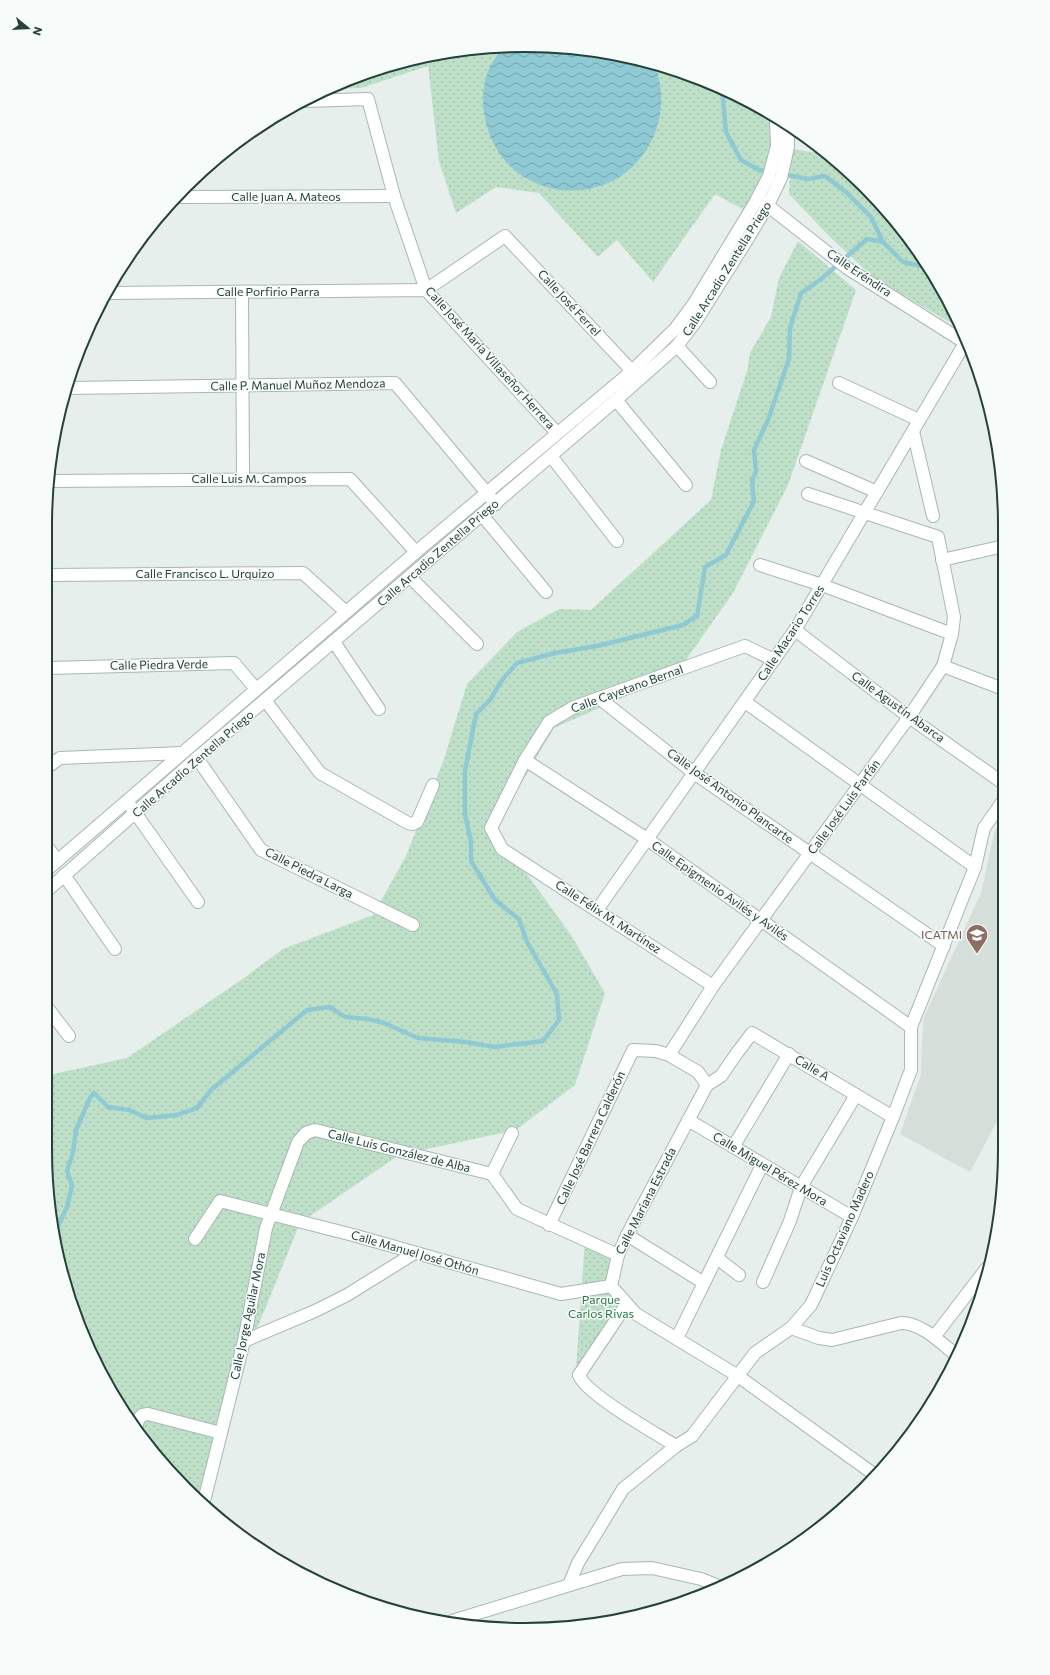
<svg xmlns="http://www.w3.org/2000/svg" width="1050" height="1675" viewBox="0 0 1050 1675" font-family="Commissioner,sans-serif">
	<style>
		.built { fill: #d4dfda }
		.park { fill: url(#park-dots) }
		.water { fill: url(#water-waves) }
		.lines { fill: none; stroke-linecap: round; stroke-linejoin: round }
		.stream { stroke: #8ec9d4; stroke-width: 4.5 }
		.pedestrian-casing { stroke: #a8b8b2; stroke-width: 14 }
		.minor-casing { stroke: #a8b8b2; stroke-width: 14 }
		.tertiary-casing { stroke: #a8b8b2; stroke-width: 14 }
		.pedestrian { stroke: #fff; stroke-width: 12 }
		.minor { stroke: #fff; stroke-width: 12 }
		.tertiary { stroke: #fff; stroke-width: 12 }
		.labels { text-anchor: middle; stroke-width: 3; stroke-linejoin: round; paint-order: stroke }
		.street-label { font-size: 12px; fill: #24423a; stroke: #f7fbf9 }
		.education-label { font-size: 12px; fill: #785e54; stroke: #f7fbf9; text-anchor: end }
		.park-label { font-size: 12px; fill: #2d7a4b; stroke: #f7fbf9 }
		.rim { fill: none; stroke: #24423a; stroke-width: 2 }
	</style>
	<defs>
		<pattern id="park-dots" width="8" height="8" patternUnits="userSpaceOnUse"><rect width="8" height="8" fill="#bfe0c8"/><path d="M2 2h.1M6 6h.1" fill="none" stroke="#a4c1ad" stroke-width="1.8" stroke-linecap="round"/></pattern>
		<pattern id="water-waves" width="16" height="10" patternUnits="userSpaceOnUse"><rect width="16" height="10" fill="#8ec9d4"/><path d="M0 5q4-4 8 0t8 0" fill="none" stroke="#74a5ad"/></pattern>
	</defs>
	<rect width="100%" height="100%" fill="#e6efeb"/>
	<!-- built -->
	<polygon class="built" points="1003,821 1001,1114 970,1172 900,1134 921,1074 922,1036 924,1017 981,893 995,830"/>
	<!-- park -->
	<g class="park">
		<polygon points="557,46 649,61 738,95 770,115 770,153 759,190 746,211 715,194 653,282 617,240 598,257 539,193 496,187 456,213 439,161 428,66 361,88 330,89 371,70 463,49"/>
		<polygon points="791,149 827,154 886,209 941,285 958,327 874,278 830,237 789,194"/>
		<polygon points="798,241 856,290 788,485 733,593 676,674 554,728 494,829 571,935 605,993 575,1085 516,1130 399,1155 300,1223 228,1400 200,1502 185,1489 126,1417 70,1304 49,1213 49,1075 127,1058 244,978 283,949 373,915 406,856 444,759 467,684 517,632 559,609 591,610 711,500 721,450 747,371 750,353 771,317 779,278"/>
		<polygon points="585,1240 616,1255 609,1284 625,1306 576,1369"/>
	</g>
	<!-- water -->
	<path class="water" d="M 557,46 L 652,62 C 664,81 663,110 656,130 C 624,219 498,207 484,113 C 482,100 483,82 489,69 C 492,61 498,55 502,48 Z"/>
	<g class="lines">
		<!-- stream -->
		<g class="stream">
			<polyline points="722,89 726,132 741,160 759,170 769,171"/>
			<polyline points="782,174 808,179 825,176 846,192 871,217 883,242 903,262 929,268"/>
			<polyline points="56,1241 58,1226 67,1207 72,1186 67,1171 73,1152 76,1130 90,1098 94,1093 108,1107 129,1110 147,1118 177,1115 197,1108 211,1090 307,1010 330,1007 345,1017 368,1019 384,1023 418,1038 466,1042 494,1047 543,1041 559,1020 557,994 527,942 519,919 495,900 471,861 471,842 465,814 465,771 476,714 490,700 502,680 517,663 555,653 597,646 683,625 697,616 705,567 726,555 754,501 752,481 756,471 754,450 768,420 789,359 790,328 801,293 820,280 867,239 883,242"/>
		</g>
		<!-- pedestrian casing -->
		<g class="pedestrian-casing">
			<g id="pedestrian">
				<polyline points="707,1085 721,1076 737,1053"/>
				<polyline points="627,1235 704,1283"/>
				<polyline points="763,1282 790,1221 801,1187"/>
				<polyline points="579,1375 626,1305"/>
			</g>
		</g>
		<!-- minor casing -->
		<g class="minor-casing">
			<g id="minor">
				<polyline points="304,101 368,99 394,196 426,290 505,236 632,371"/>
				<polyline points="178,197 394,196"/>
				<polyline points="242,292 243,479"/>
				<polyline points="677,346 710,382"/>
				<polyline points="839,383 919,420"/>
				<polyline points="69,388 395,383 496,504"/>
				<polyline points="616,400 686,485"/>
				<polyline points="913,431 933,516"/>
				<polyline points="551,456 617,541"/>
				<polyline points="806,461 877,492"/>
				<polyline points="49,481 350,479 416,552"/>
				<polyline points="482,515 546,592"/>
				<polyline points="942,560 1004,546"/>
				<polyline points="760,565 822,585 952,634"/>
				<polyline points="49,575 303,573 346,612"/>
				<polyline points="410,577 477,644"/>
				<polyline points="795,630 909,717 1003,783"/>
				<polyline points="334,642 379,709"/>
				<polyline points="943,666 1003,689"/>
				<polyline points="49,668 234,663 256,689"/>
				<polyline points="599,698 694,773 944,946"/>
				<polyline points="265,700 320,773 408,823 413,824 417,822 433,785"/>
				<polyline points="745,702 975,867"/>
				<polyline points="197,758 261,850 413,925"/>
				<polyline points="525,760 647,839 911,1027"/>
				<polyline points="49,766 60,758 182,753"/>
				<polyline points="127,801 198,902"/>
				<polyline points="49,849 57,860"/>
				<polyline points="64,875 115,949"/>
				<polyline points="597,910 795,630 965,343"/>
				<polyline points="713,986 502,849 491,828 525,760 549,722 574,707 745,646 774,660"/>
				<polyline points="49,1010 69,1036"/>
				<polyline points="737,1053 752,1033 893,1117"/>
				<polyline points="669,1055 713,986 909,717 943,666 952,634 954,617 938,537 808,494"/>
				<polyline points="688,1120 852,1217"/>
				<polyline points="512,1133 492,1174 517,1209 618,1255"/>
				<polyline points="733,1147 789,1054"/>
				<polyline points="801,1187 856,1095"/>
				<polyline points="549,1225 633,1050 656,1051 669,1055 698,1072 707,1085 627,1235 618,1255 611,1286 636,1314 738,1376 875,1475"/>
				<polyline points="195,1239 220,1201 353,1235 561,1294 611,1286"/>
				<polyline points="717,1258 739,1275"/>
				<path d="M 791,1328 L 819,1338 L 832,1340 L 901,1323 C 922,1323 941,1343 956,1355"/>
				<polyline points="934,1337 986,1269"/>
				<polyline points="677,1338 762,1165"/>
				<polyline points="244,1341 315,1311 347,1295 413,1254"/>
				<path d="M 579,1375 C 585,1394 657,1434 676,1446"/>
				<polyline points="136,1429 138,1420 142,1415 148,1414 221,1433"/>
				<polyline points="203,1505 244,1341 266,1228 298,1142 306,1133 315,1130 492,1174"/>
				<polyline points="569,1585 578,1563 623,1489 676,1446 692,1436 755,1353 791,1328 811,1305 852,1217 893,1117 911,1070 911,1027 975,867 984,828 1003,801"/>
			</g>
		</g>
		<!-- tertiary casing -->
		<g class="tertiary-casing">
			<g id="tertiary">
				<polyline points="762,201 847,268 964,342"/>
				<polyline points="110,293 426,290 557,433"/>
				<polyline points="49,868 416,552 632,371 675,329 693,305 755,203 769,176 777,146 776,119"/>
				<polyline points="49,889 197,758 616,400 677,346 696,321 745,243 768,205 781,178 788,147 788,126"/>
				<polyline points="452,1621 622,1569 652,1568 701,1579 721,1587"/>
			</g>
		</g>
		<!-- pedestrian -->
		<use href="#pedestrian" class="pedestrian"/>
		<!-- minor -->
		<use href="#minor" class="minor"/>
		<!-- tertiary -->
		<use href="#tertiary" class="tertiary"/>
	</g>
	<!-- icons -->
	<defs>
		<g id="university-pin" transform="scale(1.15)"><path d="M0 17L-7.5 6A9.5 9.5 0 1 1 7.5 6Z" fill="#8d6e63" stroke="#f7fbf9"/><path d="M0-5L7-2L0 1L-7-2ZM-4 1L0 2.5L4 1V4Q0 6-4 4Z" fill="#fff"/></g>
	</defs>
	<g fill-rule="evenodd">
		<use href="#university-pin" x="977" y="935"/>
	</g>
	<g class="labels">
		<!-- street labels -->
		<g class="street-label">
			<text x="286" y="201">Calle Juan A. Mateos</text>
			<text transform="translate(727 269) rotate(-58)" y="4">Calle Arcadio Zentella Priego</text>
			<text transform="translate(859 273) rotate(34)" y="4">Calle Eréndira</text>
			<text x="268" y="296">Calle Porfirio Parra</text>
			<text transform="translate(569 303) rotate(47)" y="4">Calle José Ferrel</text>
			<text transform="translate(490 358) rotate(48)" y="4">Calle José María Villaseñor Herrera</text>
			<text transform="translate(298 385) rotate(-1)" y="4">Calle P. Manuel Muñoz Mendoza</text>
			<text x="249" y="483">Calle Luis M. Campos</text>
			<text transform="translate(438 553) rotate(-41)" y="4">Calle Arcadio Zentella Priego</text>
			<text x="205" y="578">Calle Francisco L. Urquizo</text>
			<text transform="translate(791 633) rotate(-57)" y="4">Calle Macario Torres</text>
			<text transform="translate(159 665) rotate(-1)" y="4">Calle Piedra Verde</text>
			<text transform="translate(627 689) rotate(-20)" y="4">Calle Cayetano Bernal</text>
			<text transform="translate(898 707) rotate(36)" y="4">Calle Agustín Abarca</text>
			<text transform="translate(193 764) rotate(-41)" y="4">Calle Arcadio Zentella Priego</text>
			<text transform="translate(730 796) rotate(36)" y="4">Calle José Antonio Plancarte</text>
			<text transform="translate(844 807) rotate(-54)" y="4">Calle José Luis Farfán</text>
			<text transform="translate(309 873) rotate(27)" y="4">Calle Piedra Larga</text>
			<text transform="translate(720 891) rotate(35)" y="4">Calle Epigmenio Avilés y Avilés</text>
			<text transform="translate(608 917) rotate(33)" y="4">Calle Félix M. Martínez</text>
			<text transform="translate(812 1068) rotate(31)" y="4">Calle A</text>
			<text transform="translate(591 1138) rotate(-65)" y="4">Calle José Barrera Calderón</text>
			<text transform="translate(399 1151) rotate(14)" y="4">Calle Luis González de Alba</text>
			<text transform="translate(770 1169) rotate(31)" y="4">Calle Miguel Pérez Mora</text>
			<text transform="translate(646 1201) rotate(-63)" y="4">Calle Mariana Estrada</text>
			<text transform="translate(845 1229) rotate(-66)" y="4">Luis Octaviano Madero</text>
			<text transform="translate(415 1253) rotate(16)" y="4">Calle Manuel José Othón</text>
			<text transform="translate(248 1316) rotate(-78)" y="4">Calle Jorge Aguilar Mora</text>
		</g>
		<!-- education labels -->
		<g class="education-label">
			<text x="962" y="939">ICATMI</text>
		</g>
		<!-- park labels -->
		<g class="park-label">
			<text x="601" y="1304">Parque<tspan x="601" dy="14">Carlos Rivas</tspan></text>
		</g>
	</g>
	<!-- crop -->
	<path d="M0 0H1050V1675H0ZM525 52H525A473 473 0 0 1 998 525V1150A473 473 0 0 1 525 1623H525A473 473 0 0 1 52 1150V525A473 473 0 0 1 525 52Z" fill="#f7fbf9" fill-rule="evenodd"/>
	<path class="rim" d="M525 52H525A473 473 0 0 1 998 525V1150A473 473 0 0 1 525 1623H525A473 473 0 0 1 52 1150V525A473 473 0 0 1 525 52Z"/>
	<!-- north arrow -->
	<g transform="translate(28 28) rotate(108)" stroke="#f7fbf9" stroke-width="3" paint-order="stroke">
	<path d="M0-3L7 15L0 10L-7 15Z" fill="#24423a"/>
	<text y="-6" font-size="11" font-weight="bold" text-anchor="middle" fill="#24423a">N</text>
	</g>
</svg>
